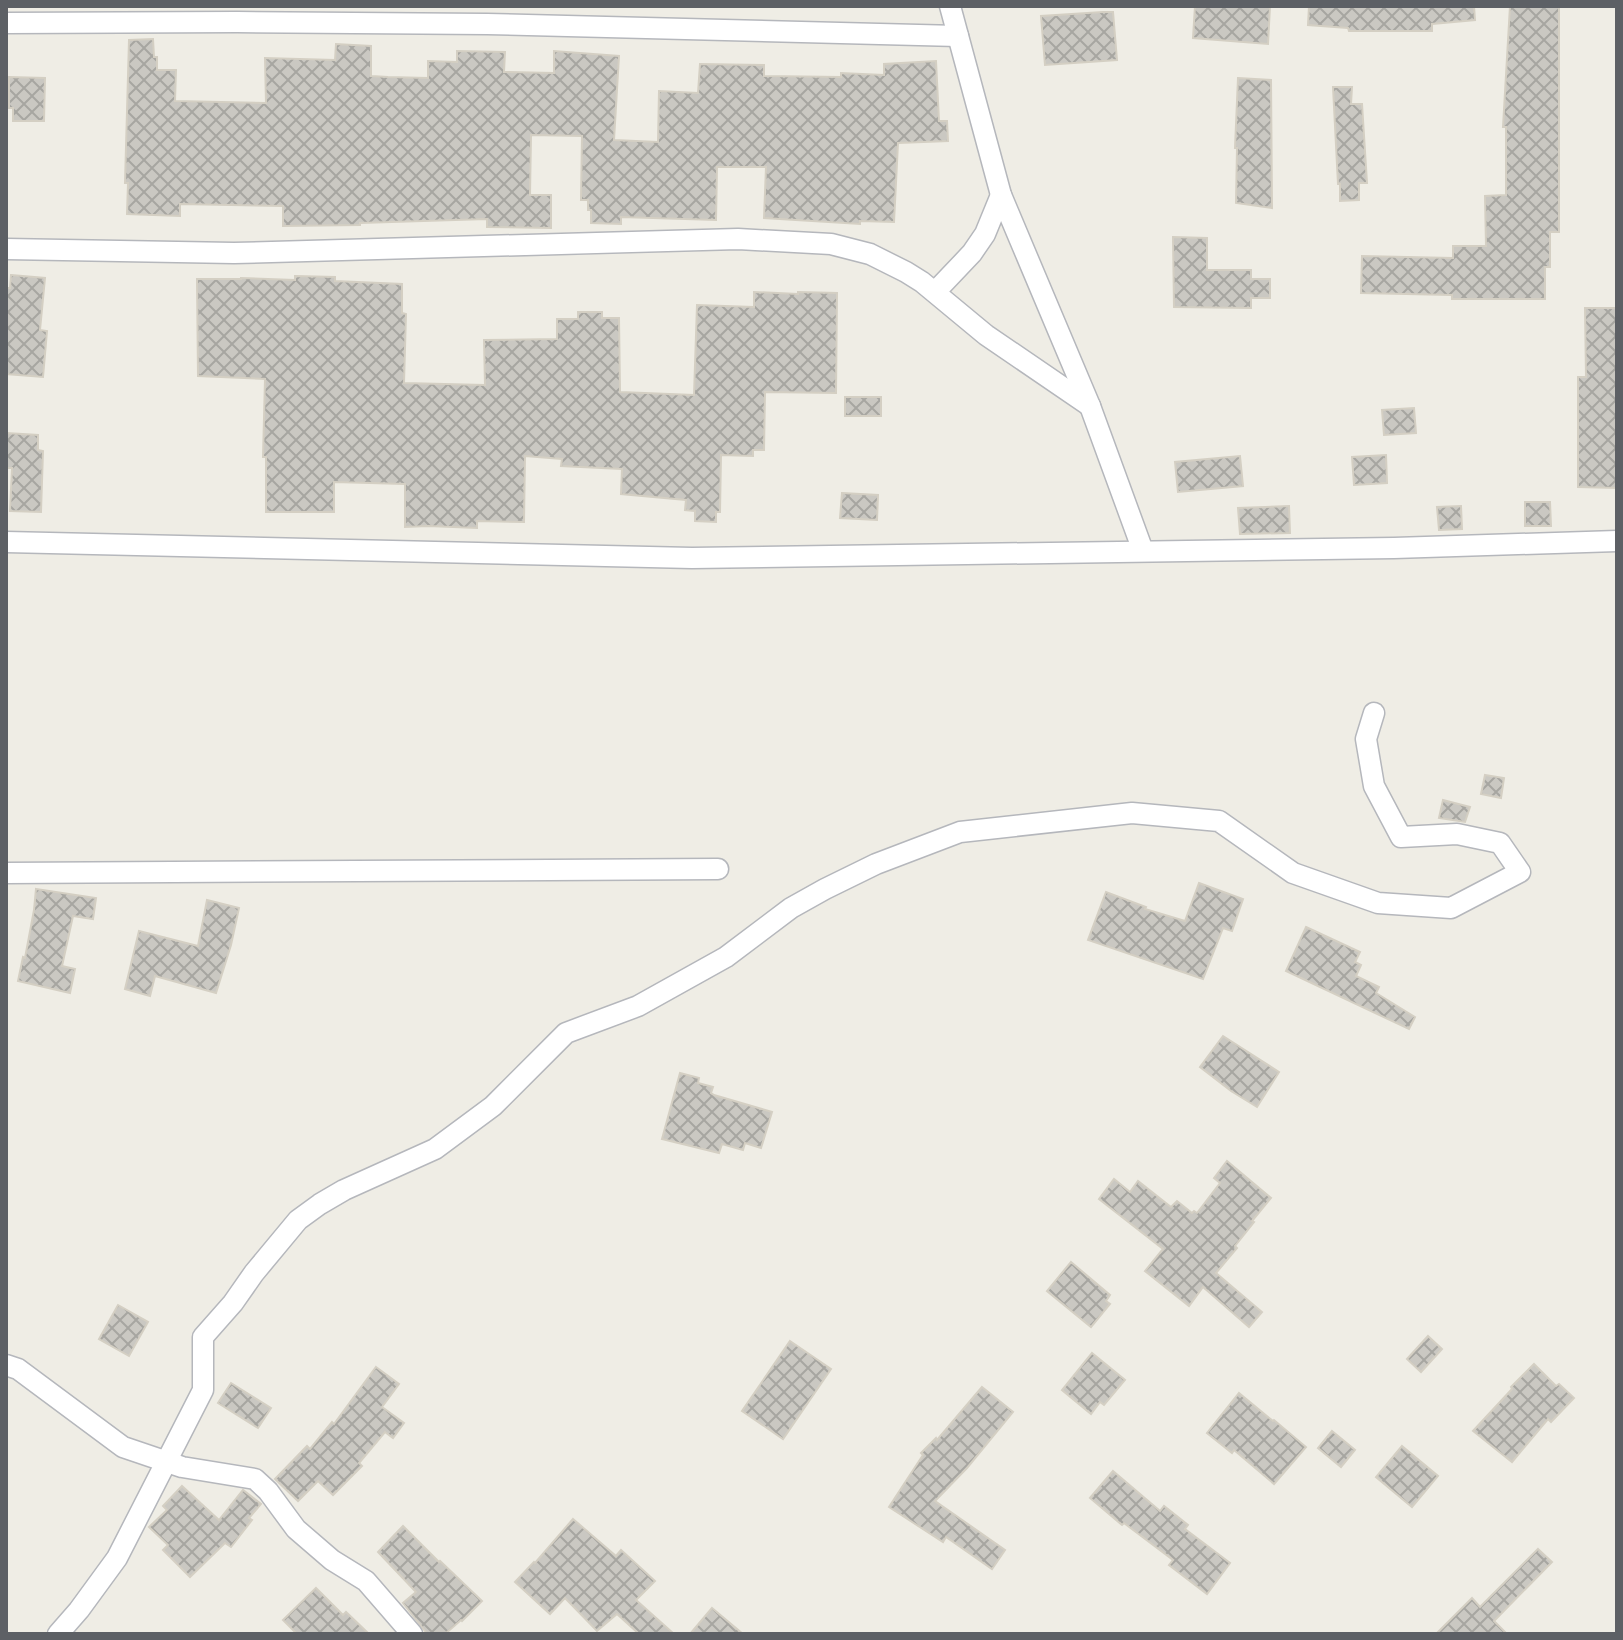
<svg xmlns="http://www.w3.org/2000/svg" width="1623" height="1640" viewBox="0 0 1623 1640" font-family="Helvetica,sans-serif">
	<style>
		.building { fill: url(#building-cross-hatch); stroke: #d4cfc3; stroke-width: 2 }
		.lines { fill: none; stroke-linecap: round; stroke-linejoin: round }
		.minor-casing { stroke: #b5b7bc; stroke-width: 23 }
		.minor { stroke: #fff; stroke-width: 20 }
	</style>
	<defs>
		<pattern id="building-cross-hatch" width="8" height="8" patternUnits="userSpaceOnUse" patternTransform="scale(2)"><rect width="8" height="8" fill="#cac8c2"/><path d="M0 0l8 8M0 8l8-8" fill="none" stroke="#a7a6a1"/></pattern>
	</defs>
	<rect width="100%" height="100%" fill="#efede5"/>
	<!-- building -->
	<g class="building">
		<polygon points="1195,6 1270,6 1268,44 1193,38"/>
		<polygon points="1309,6 1474,6 1475,20 1432,24 1432,31 1349,31 1348,28 1308,25"/>
		<polygon points="1510,6 1559,6 1559,232 1550,232 1550,267 1545,267 1545,299 1452,299 1452,295 1361,293 1362,256 1453,258 1453,246 1486,246 1485,196 1506,195 1506,127 1503,127"/>
		<polygon points="1103,12 1113,12 1117,60 1045,65 1041,16"/>
		<polygon points="153,39 154,57 157,57 157,70 176,70 175,101 266,103 265,58 335,60 336,44 371,46 371,76 388,77 428,78 428,61 457,62 457,51 505,52 504,72 554,73 554,51 619,56 614,140 658,142 659,91 698,93 700,64 764,65 764,76 841,77 841,73 884,75 884,64 936,61 939,121 947,121 948,141 898,143 894,222 860,221 860,224 764,218 766,167 717,167 716,220 621,217 621,224 591,223 591,210 588,210 588,200 581,200 582,136 531,135 530,195 551,195 551,228 487,227 487,219 360,223 360,225 283,226 283,206 180,204 180,216 127,214 128,183 125,183 129,40"/>
		<polygon points="9,77 45,78 44,121 13,121 13,108 9,108"/>
		<polygon points="1238,78 1271,80 1272,208 1236,203 1237,148 1235,148"/>
		<polygon points="1333,87 1352,87 1351,104 1362,104 1367,183 1359,183 1359,200 1340,201 1340,184 1338,184"/>
		<polygon points="1173,237 1207,238 1207,270 1251,270 1251,279 1270,279 1270,298 1251,298 1251,308 1174,307"/>
		<polygon points="11,275 45,278 40,330 47,331 43,377 6,374 6,288 10,288"/>
		<polygon points="295,276 335,277 335,281 402,284 402,313 406,314 404,383 485,385 484,340 557,339 557,319 578,319 578,312 602,312 602,318 619,318 620,392 694,395 697,305 754,307 754,292 798,294 798,292 837,293 836,393 765,392 764,450 753,450 753,456 721,455 720,512 716,512 716,522 695,521 695,511 685,510 686,500 621,494 622,469 561,466 562,459 525,456 524,522 477,521 477,528 428,526 405,527 405,484 334,482 334,512 266,512 266,457 263,457 265,379 198,376 197,279 241,279 241,278 295,280"/>
		<polygon points="1585,308 1617,308 1617,488 1578,487 1578,377 1586,377"/>
		<rect x="845" y="397" width="36" height="19"/>
		<polygon points="1414,408 1416,433 1384,435 1382,410"/>
		<polygon points="6,433 38,435 38,450 43,451 41,512 10,511 12,468 6,468"/>
		<polygon points="1386,455 1387,483 1354,485 1352,457"/>
		<polygon points="1240,456 1243,486 1178,492 1175,462"/>
		<polygon points="842,493 878,495 877,520 840,518"/>
		<polygon points="1525,502 1550,502 1551,526 1525,526"/>
		<polygon points="1289,506 1290,533 1240,534 1238,508"/>
		<polygon points="1461,506 1462,529 1439,530 1437,507"/>
		<polygon points="1485,775 1504,778 1501,798 1481,794"/>
		<polygon points="1443,800 1470,807 1465,822 1439,818"/>
		<polygon points="1199,883 1243,899 1232,931 1223,928 1203,979 1088,940 1106,892 1146,907 1145,909 1185,921"/>
		<polygon points="36,889 96,898 93,919 73,916 62,966 75,969 70,993 18,981 23,957 25,958 34,910"/>
		<polygon points="207,900 239,908 231,945 216,993 155,976 150,996 125,989 139,931 198,946"/>
		<polygon points="1306,927 1360,952 1355,962 1361,965 1356,976 1379,987 1376,993 1415,1017 1409,1029 1286,971"/>
		<polygon points="1223,1036 1279,1072 1257,1107 1231,1091 1200,1067"/>
		<polygon points="680,1073 699,1078 698,1083 713,1087 711,1093 714,1095 772,1112 761,1148 745,1143 743,1150 722,1144 719,1153 662,1139"/>
		<polygon points="1227,1161 1271,1198 1252,1221 1254,1222 1235,1246 1237,1248 1216,1273 1262,1312 1249,1327 1203,1287 1189,1306 1145,1271 1163,1249 1099,1199 1114,1179 1130,1192 1138,1181 1171,1207 1177,1201 1192,1213 1194,1211 1197,1213 1220,1183 1214,1178"/>
		<polygon points="1071,1262 1110,1295 1106,1301 1110,1304 1091,1327 1047,1291"/>
		<polygon points="118,1305 148,1322 129,1356 99,1339"/>
		<polygon points="1428,1336 1442,1349 1421,1372 1407,1359"/>
		<polygon points="790,1341 831,1369 783,1439 742,1411"/>
		<polygon points="1092,1353 1125,1380 1104,1405 1100,1402 1091,1414 1062,1390"/>
		<polygon points="1534,1364 1556,1386 1559,1384 1574,1398 1551,1422 1548,1419 1512,1462 1473,1431 1512,1389 1511,1387"/>
		<polygon points="376,1367 399,1384 382,1407 404,1423 393,1438 385,1432 359,1463 362,1466 333,1495 318,1481 298,1501 275,1479 307,1446 310,1449 332,1422 334,1424"/>
		<polygon points="231,1383 271,1408 258,1428 218,1403"/>
		<polygon points="982,1387 1013,1412 967,1468 935,1501 1005,1550 992,1569 946,1537 943,1542 889,1507 923,1455 921,1453 936,1438 937,1440"/>
		<polygon points="1239,1393 1273,1421 1274,1420 1306,1447 1274,1484 1234,1450 1232,1453 1207,1433"/>
		<polygon points="1332,1431 1355,1450 1341,1467 1318,1448"/>
		<polygon points="1402,1446 1438,1476 1412,1507 1376,1477"/>
		<polygon points="1113,1471 1160,1511 1164,1506 1188,1525 1185,1529 1230,1563 1207,1594 1169,1565 1173,1560 1124,1523 1122,1525 1090,1498"/>
		<polygon points="182,1486 219,1520 243,1490 261,1504 249,1518 252,1520 231,1547 225,1543 190,1577 163,1550 168,1545 149,1527 167,1510 163,1506"/>
		<polygon points="573,1519 616,1556 621,1550 655,1581 636,1600 674,1634 639,1634 617,1614 597,1631 565,1598 550,1614 515,1582 534,1562 535,1563"/>
		<polygon points="403,1526 439,1562 440,1561 482,1601 462,1621 461,1620 445,1634 427,1634 425,1631 403,1603 416,1592 378,1552"/>
		<polygon points="1538,1549 1552,1562 1494,1621 1507,1634 1436,1634 1472,1598 1480,1607"/>
		<polygon points="316,1588 343,1615 346,1612 369,1634 297,1634 283,1620"/>
		<polygon points="712,1608 743,1634 690,1634"/>
	</g>
	<g class="lines">
		<!-- minor casing -->
		<g class="minor-casing">
			<g id="minor">
				<polyline points="950,6 1001,195 1090,406 1143,551"/>
				<polyline points="6,23 237,22 487,24 958,36"/>
				<polyline points="6,249 234,253 738,239 831,244 870,254 906,272 922,282 986,335 1090,406"/>
				<polyline points="935,292 972,253 985,234 1001,195"/>
				<polyline points="6,542 692,558 1394,548 1617,541"/>
				<polyline points="6,873 718,869"/>
				<polyline points="6,1365 18,1369 123,1447 182,1467 255,1479 268,1491 296,1529 332,1560 366,1581 412,1634"/>
				<polyline points="58,1634 79,1610 117,1558 203,1390 203,1337 233,1303 254,1273 298,1220 320,1204 344,1190 435,1149 493,1106 566,1033 638,1006 726,957 791,908 825,889 876,864 960,832 1132,813 1219,821 1293,873 1378,903 1451,908 1520,872 1500,843 1457,834 1401,837 1374,786 1366,739 1374,713"/>
			</g>
		</g>
		<!-- minor -->
		<use href="#minor" class="minor"/>
	</g>
	<!-- border -->
	<rect width="1623" height="1640" fill="none" stroke="#5d6065" stroke-width="16"/>
</svg>
